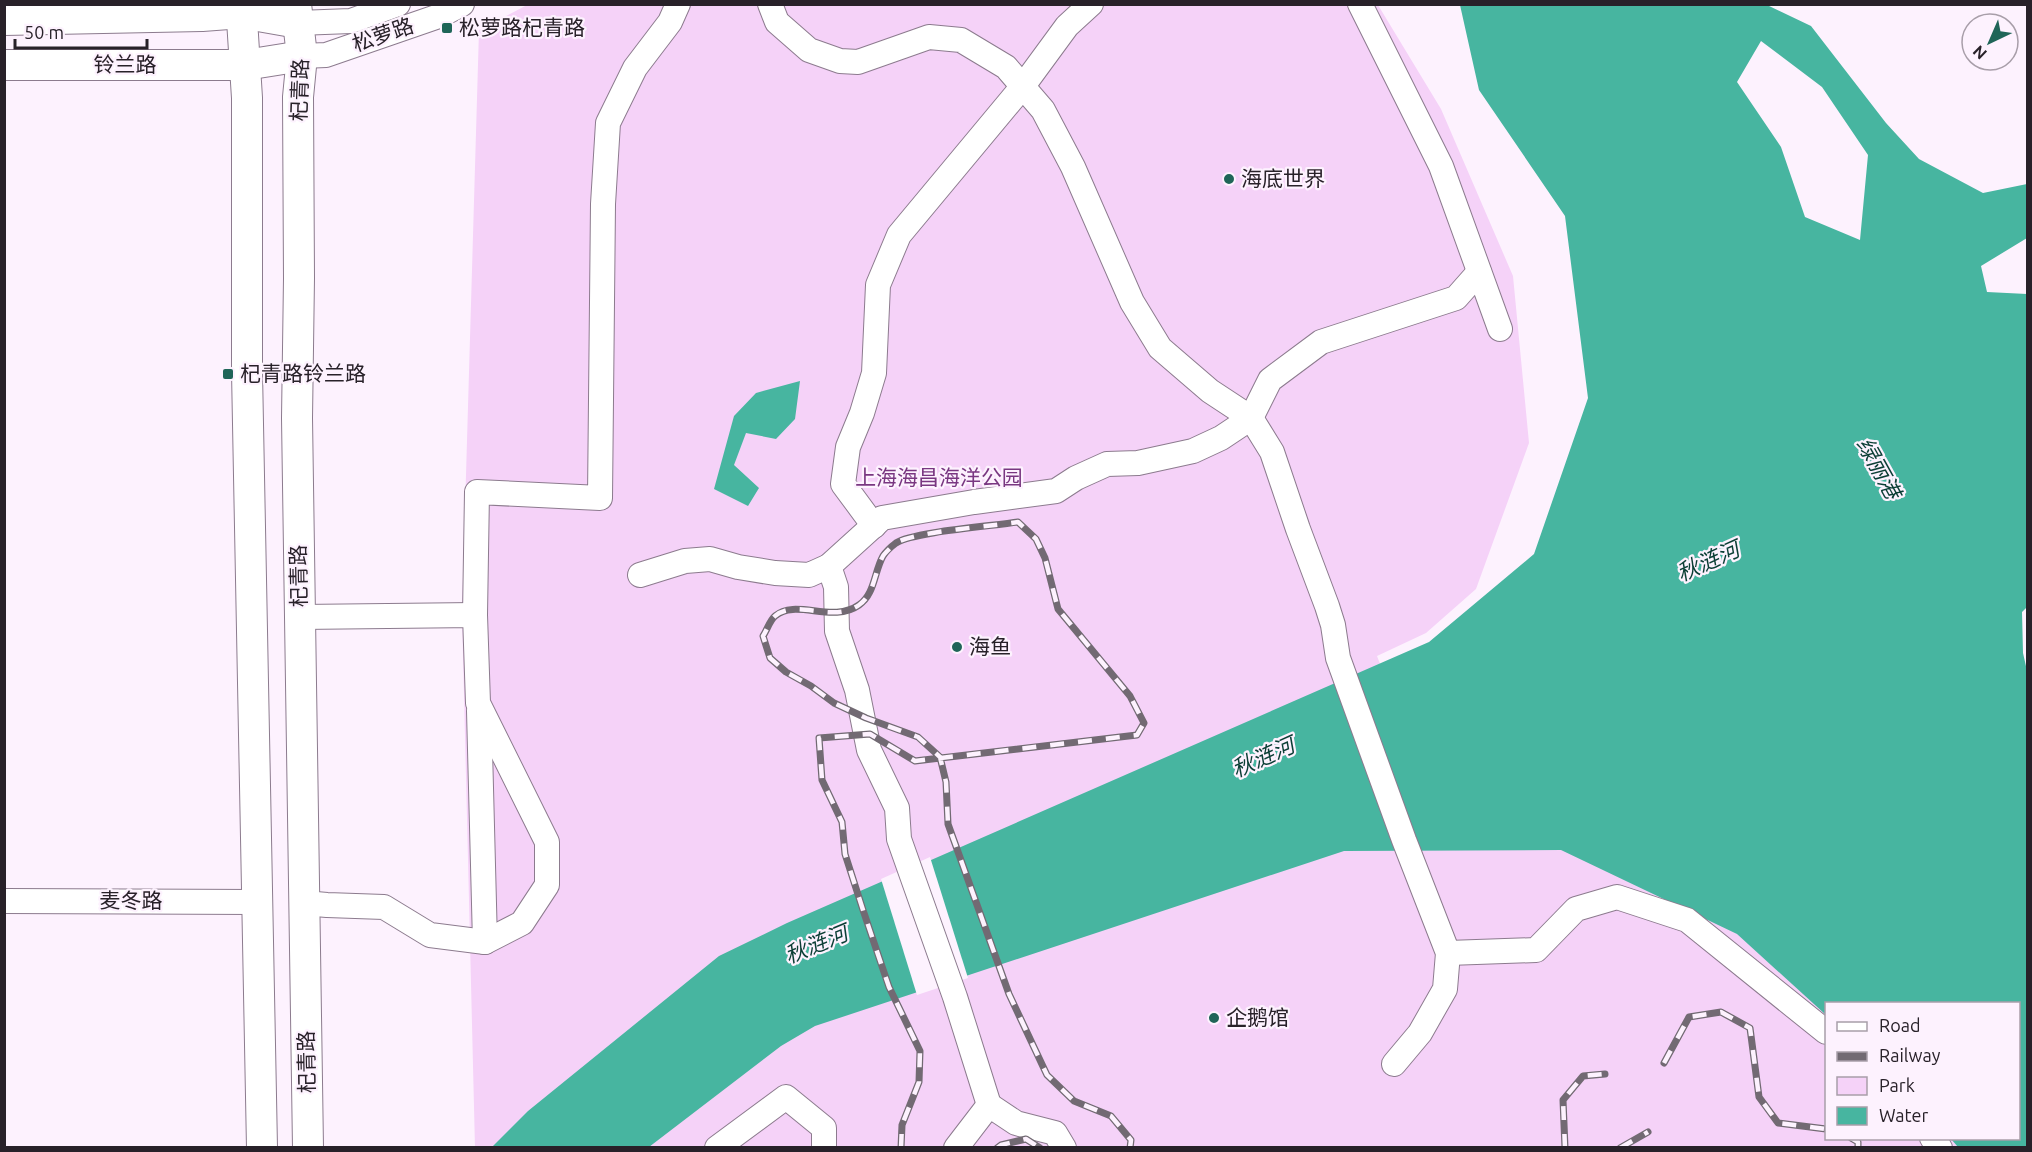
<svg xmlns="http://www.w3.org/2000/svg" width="2032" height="1152" viewBox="0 0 2032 1152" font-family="Ubuntu,'Noto Sans SC',sans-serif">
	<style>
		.green { fill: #f5d2f8 }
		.water { fill: #47b5a0; fill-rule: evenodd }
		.pier { fill: #fdf2fe }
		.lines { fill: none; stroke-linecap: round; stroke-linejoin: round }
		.minor-casing { stroke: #8c7b8e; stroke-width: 26 }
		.major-casing { stroke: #8c7b8e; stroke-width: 32 }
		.minor { stroke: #fff; stroke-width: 24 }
		.major { stroke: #fff; stroke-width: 30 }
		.rail-casing { stroke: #726a73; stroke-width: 7 }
		.rail { stroke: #fdf2fe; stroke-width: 4.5; stroke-dasharray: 14; stroke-linecap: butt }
		.poi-dot { fill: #1f6558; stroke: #fdf2fe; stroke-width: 2 }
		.labels { text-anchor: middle; stroke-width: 4.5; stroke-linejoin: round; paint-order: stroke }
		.poi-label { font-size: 21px; fill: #282129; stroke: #fdf2fe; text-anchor: start }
		.street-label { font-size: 21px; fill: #282129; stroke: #fdf2fe }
		.park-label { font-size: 21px; fill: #793781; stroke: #fdf2fe }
		.water-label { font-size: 22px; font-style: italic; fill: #0b3e35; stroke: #fdf2fe }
	</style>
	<rect width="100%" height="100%" fill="#fdf2fe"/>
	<!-- green -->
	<polygon class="green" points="529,4 1378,5 1441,109 1513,276 1529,443 1476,589 1426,633 1377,656 1442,823 1574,834 1680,884 1826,1004 1826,1138 1964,1139 1972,1148 475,1148 462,612 479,30"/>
	<!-- water -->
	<g class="water">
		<path d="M 1460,5 L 1767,5 L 1811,26 L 1886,123 L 1919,159 L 1983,193 L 2027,184 L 2027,238 L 1981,266 L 1987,292 L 2027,294 L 2028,606 L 2022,612 L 2023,653 L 2028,675 L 2027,1147 L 1958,1147 L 1951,1139 L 2018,1138 L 2018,1004 L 1826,1004 L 1826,1015 L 1737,934 L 1561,850 L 1344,851 L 815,1026 L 781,1046 L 649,1147 L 491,1148 L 528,1111 L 719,956 L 787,923 L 1429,642 L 1534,554 L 1588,398 L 1565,216 L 1479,90 ZM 1761,41 L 1822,87 L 1868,155 L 1860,240 L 1805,217 L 1781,147 L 1737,82 Z"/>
		<polygon points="800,381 795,419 776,439 746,433 734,465 759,488 748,506 714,489 734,416 756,393"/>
	</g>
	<!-- pier -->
	<polygon class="pier" points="930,857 968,978 917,995 881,879"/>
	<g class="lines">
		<!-- minor casing -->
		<g class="minor-casing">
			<g id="minor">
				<polyline points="770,4 777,22 809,50 840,61 858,62 929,37 961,40 1006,67 1043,110 1073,167 1132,302 1160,348 1210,391 1251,418 1272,452 1298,529 1327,606 1333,625 1338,658 1404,840 1448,953 1445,989 1420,1033 1394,1064"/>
				<polyline points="1360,4 1441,166 1500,329"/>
				<polyline points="298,23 351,21 398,4"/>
				<polyline points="302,56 326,55 439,16 462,4"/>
				<polyline points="874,526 843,484 848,447 862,413 874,373 878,285 899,235 1023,86 1067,26 1091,4"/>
				<polyline points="829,566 836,587 837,631 857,690 869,750 897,808 899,839 955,997 989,1105"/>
				<polyline points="640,575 685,561 710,559 738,567 775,573 809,575 829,566 882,518 974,502 1056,491 1076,478 1107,464 1138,463 1193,451 1221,438 1251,418 1270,380 1321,342 1456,298 1479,272"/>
				<polyline points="475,615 477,492 600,498 603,204 608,123 635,68 670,22 678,4"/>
				<polyline points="300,617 475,615 478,703 547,842 547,885 522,923 485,942 430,935 384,907 327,905 304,903"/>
				<polyline points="479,711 485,942"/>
				<polyline points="4,901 258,902"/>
				<polyline points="1448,953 1536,950 1576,909 1617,897 1687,920 1826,1032"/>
				<polyline points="1932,1138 1940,1148"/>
				<polyline points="717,1148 786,1097 824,1128 824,1148"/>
				<polyline points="956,1148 989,1105 1016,1123 1055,1133 1064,1148"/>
			</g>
		</g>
		<!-- major casing -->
		<g class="major-casing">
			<g id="major">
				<polyline points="241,4 247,98 247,372 262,1148"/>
				<polyline points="296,4 302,56 298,97 299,278 297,418 308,1148"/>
				<polyline points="4,20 202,16 242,13 298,23"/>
				<polyline points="4,65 245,65 302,56"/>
			</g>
		</g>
		<!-- minor -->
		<use href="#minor" class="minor"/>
		<!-- major -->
		<use href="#major" class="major"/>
		<!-- rail casing -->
		<g class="rail-casing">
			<g id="rail">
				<polyline points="1664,1063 1689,1017 1721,1012 1750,1028 1759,1097 1778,1123 1826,1129"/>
				<polyline points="1851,1138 1858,1142 1858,1148"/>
				<path d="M 901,1148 L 902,1125 L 919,1082 L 920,1051 L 889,987 L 863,910 L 845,854 L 842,822 L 822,780 L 819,738 L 870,734 L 915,761 L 1137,735 L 1144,723 L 1130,696 L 1058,609 L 1045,558 L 1036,539 L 1018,522 C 993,526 912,532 896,543 C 892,546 885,553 883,556 C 874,572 875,594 859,605 C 832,624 796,598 775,616 C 770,620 767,630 763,636 L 770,658 L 786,672 L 811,686 L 834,703 L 866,718 L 918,737 L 940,757 L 946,782 L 948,824 L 1009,994 L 1047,1075 L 1074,1101 L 1111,1116 L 1131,1140 L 1130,1148"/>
				<polyline points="997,1148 1001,1145 1026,1139 1040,1148"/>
				<polyline points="1565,1148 1563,1100 1583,1076 1605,1074"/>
				<polyline points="1620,1148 1648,1132"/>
			</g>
		</g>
		<!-- rail -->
		<use href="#rail" class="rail"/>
	</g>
	<!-- markers -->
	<g class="poi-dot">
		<rect x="441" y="22" width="12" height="12" rx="3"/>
		<circle cx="1229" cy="179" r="6"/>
		<rect x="222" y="368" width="12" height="12" rx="3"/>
		<circle cx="957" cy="647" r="6"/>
		<circle cx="1214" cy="1018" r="6"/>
	</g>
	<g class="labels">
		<!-- poi labels -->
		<g class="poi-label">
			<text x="459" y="35">松萝路杞青路</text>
			<text x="1241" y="186">海底世界</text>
			<text x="240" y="381">杞青路铃兰路</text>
			<text x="969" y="654">海鱼</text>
			<text x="1226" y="1025">企鹅馆</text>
		</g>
		<!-- street labels -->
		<g class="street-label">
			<text transform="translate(383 35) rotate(-19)" y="7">松萝路</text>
			<text x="125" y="72">铃兰路</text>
			<text transform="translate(300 90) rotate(-88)" y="7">杞青路</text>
			<text transform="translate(299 576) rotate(-91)" y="7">杞青路</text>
			<text x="131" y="908">麦冬路</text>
			<text transform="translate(307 1062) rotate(-91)" y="7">杞青路</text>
		</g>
		<!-- park labels -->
		<g class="park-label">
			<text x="939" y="485">上海海昌海洋公园</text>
		</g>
		<!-- water labels -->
		<g class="water-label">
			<text transform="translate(1879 468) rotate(61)" y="8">绿丽港</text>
			<text transform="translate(1708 561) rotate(-24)" y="8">秋涟河</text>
			<text transform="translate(1263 757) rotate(-24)" y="8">秋涟河</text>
			<text transform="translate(816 944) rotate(-22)" y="8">秋涟河</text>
		</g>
	</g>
	<!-- border -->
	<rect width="2032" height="1152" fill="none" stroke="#282129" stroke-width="12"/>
	<!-- legend -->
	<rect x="1825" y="1002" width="195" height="138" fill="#fdf2fe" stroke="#a89ea9" stroke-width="1.5"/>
	<rect x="1837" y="1022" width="30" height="9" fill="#ffffff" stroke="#a89ea9" stroke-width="1.5"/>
	<text x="1879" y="1032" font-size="18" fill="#282129">Road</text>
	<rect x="1837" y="1052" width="30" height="9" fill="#726a73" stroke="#a89ea9" stroke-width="1.5"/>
	<text x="1879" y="1062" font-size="18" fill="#282129">Railway</text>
	<rect x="1837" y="1077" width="30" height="18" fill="#f5d2f8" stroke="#a89ea9" stroke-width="1.5"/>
	<text x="1879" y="1092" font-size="18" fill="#282129">Park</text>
	<rect x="1837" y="1107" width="30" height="18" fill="#47b5a0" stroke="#a89ea9" stroke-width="1.5"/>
	<text x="1879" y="1122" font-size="18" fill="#282129">Water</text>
	<!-- north arrow -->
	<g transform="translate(1990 42) rotate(224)"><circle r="28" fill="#fdf2fe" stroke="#a89ea9" stroke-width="1.5"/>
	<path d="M0-4.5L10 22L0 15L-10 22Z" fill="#1f6558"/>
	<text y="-9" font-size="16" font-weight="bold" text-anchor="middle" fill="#282129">N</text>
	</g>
	<!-- scale -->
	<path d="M15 39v9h132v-9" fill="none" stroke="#282129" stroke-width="3"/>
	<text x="24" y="39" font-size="18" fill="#282129" stroke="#fdf2fe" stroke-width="4.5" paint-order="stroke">50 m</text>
</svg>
